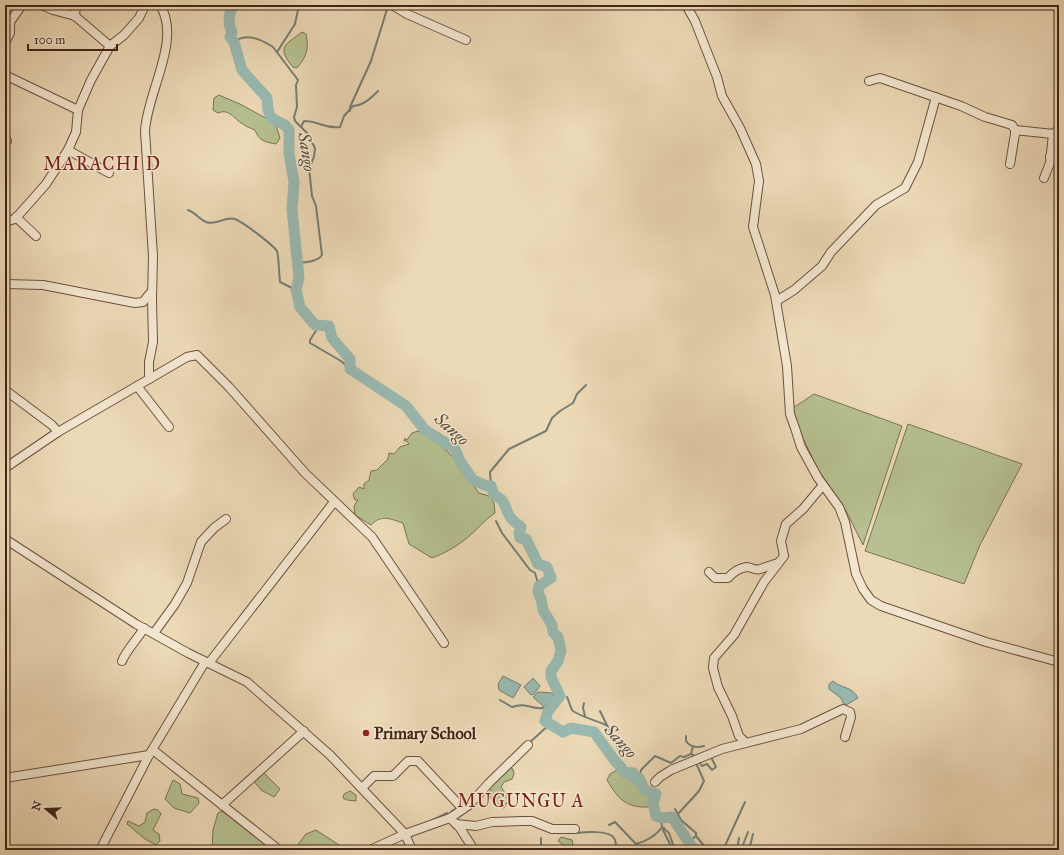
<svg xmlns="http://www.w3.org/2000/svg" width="1064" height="855" viewBox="0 0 1064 855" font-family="'IM FELL Great Primer',serif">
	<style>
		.green { fill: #b6c090; stroke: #7c7253 }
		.water { fill: #99bab2; stroke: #767e74 }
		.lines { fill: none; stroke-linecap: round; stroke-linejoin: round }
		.stream { stroke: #767e74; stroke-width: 2 }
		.river { stroke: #99bab2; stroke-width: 11 }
		.minor-casing { stroke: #6c513e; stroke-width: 10 }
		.minor { stroke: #f3e6d0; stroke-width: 8 }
		.poi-dot { fill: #8f2418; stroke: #f3e6d0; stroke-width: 1.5 }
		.labels { text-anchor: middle; stroke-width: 3; stroke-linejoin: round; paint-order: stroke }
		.poi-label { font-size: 16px; font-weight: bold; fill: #422416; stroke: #f3e6d0; text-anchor: start }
		.water-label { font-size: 17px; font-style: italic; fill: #584a3d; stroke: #f3e6d0 }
		.quarter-label { font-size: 18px; letter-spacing: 1px; fill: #7a1f14; stroke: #f3e6d0 }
	</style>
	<rect width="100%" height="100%" fill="#ecd9b6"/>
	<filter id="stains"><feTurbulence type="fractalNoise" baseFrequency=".005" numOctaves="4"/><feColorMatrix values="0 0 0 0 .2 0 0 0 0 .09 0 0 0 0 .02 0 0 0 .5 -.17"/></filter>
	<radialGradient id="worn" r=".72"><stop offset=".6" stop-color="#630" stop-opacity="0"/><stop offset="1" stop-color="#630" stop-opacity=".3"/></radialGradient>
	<!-- green -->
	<g class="green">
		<path d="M 302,32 L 306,34 C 309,49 307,56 297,68 L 293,67 C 276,47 285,45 302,32 Z"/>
		<path d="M 219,95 L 242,105 L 271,121 L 276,125 L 280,138 L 276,144 C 265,142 259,141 255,130 C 251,128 246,127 243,124 C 233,119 230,108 218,113 L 213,110 L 214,98 Z"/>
		<polygon points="814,394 902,426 863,545 845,509 817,468 790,410"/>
		<polygon points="908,424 1022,464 980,545 964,584 865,551"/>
		<path d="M 418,431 L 425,435 L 426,431 L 455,459 L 479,493 L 489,496 L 494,503 L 495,513 C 484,520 477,530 467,538 C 456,547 445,553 432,558 L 409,544 L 403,523 C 391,519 381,514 371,525 L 355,515 L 354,506 L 358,500 L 355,500 L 353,494 L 359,487 L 364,489 L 364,484 L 369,480 L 371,471 L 377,470 L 388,459 L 389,453 L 394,454 L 400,447 L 409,444 L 407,441 L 404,441 L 405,438 L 407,440 L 412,433 Z"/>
		<path d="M 509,767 L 513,769 L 514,774 L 512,779 L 504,782 L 501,787 L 509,799 L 504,808 C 496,806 491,801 489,793 L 491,790 L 488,787 Z"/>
		<path d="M 617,770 L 629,775 L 652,798 L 648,807 C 625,808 618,798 607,780 L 610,774 Z"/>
		<polygon points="263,772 280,789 274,797 261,790 253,780"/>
		<polygon points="173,780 180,784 182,794 198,798 199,803 190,813 174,808 165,799"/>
		<polygon points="350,791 356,795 356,801 347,800 343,798 344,794"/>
		<polygon points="154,809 158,810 161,814 153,830 159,834 160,841 156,845 145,839 127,824 128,821 139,826 145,822 147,813"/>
		<polygon points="222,811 273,850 212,850 213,830 218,813"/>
		<polygon points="316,830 342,847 344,850 294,850 306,834"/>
		<polygon points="561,837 572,840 573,845 571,848 567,847 558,841"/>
	</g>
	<!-- water -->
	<g class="water">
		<polygon points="503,676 521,685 513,698 499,690 498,684"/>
		<polygon points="533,678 540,686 534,694 531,695 524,687"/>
		<path d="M 833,681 C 842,689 852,686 858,698 L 846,705 L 843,703 L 841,698 L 829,689 L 829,684 Z"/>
		<polygon points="538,692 552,693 554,697 544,707 533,697"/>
	</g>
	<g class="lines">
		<!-- stream -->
		<g class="stream">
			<path d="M 234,42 C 247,32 262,40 273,47 L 298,80 L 296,85 L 297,107 L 294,117 L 295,121 L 307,133 L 315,148 L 314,157 L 309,168 L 312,196 L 316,206 L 322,255 C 317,262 306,262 298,263"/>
			<polyline points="277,52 295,24 299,5"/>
			<polyline points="350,111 350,107 371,61 388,6"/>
			<path d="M 301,127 L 304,121 C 319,121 324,129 340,127 L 344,116 L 353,106 C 364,105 370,99 378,91"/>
			<path d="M 188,210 C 196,213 199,219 206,222 C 216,226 225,216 235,219 C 243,222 273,245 277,251 C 279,258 279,274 280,282 L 296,290"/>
			<polyline points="319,326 310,340 310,343 341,361 350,369"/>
			<polyline points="491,486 490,472 509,449 546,431 552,418 560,411 573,403 577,394 586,385"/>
			<polyline points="496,521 502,533 530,570 535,573 539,587"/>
			<path d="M 567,697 C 569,701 570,706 572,710 C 576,715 598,721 606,725"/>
			<path d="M 500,700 L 512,707 C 530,700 535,716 554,703"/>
			<polyline points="584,703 583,708 585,716"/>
			<polyline points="600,711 622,756 615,761"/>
			<path d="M 686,736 L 686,741 C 690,747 697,748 704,746"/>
			<polyline points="529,743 550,724"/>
			<polyline points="691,754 693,746"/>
			<polyline points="699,762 702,766 707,764 712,770 716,767 711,757"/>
			<polyline points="639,778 641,770 655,756 671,763 680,756 684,757 691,754 697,757"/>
			<polyline points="675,809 681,820 696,833 696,836 689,842"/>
			<polyline points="452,811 458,808"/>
			<polyline points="678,814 699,791 704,781 696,763"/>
			<polyline points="661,818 662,827 669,833 675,850"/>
			<polyline points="433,820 447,813"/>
			<path d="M 609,825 L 615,822 L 636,844 C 645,842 657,835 662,827"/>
			<polyline points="664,828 663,830 673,850"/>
			<path d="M 577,833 C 585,832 609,830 614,838 C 616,841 616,846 617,850"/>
			<polyline points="696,836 705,847 703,850"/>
			<polyline points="725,846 733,850"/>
			<polyline points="574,848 581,850"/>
			<polyline points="362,850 369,847"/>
			<polyline points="541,850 541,838"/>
			<polyline points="723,850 745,802"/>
			<polyline points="737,850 739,838"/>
			<polyline points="741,850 748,832"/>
			<polyline points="749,850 753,834"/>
		</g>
		<!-- river -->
		<path class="river" d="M 233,5 C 229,15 227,22 232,32 L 230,37 L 234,42 L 242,70 L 267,98 L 268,110 L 271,118 L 285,125 L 289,130 L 289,153 L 294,182 L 292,209 L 299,278 L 296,290 L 300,307 L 315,325 L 329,326 L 332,338 L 350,359 L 350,369 L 406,406 L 425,430 L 455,449 L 460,461 L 473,480 L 487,486 L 491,486 L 494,495 C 507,501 503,505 509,515 C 511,520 517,523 521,527 L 519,533 L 520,538 L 526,539 L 538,564 L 547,567 L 551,578 L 539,586 L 538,592 L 541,599 L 543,610 L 552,625 L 553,632 L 558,637 L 561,651 L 558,661 L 551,671 L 551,677 L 560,696 L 548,711 L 545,721 L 563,732 L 571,728 L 594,732 L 615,761 L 621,767 L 623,772 L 633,773 L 633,777 L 637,780 L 639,778 L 645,790 L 656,794 L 653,803 L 656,816 L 661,818 L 672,817 L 694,850"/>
		<!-- minor casing -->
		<g class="minor-casing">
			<g id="minor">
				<polyline points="42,5 53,10 75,16 110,46"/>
				<polyline points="392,5 407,14 466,40"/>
				<polyline points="686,5 695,21 717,77 722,96 740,128 756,164 759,181 753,227 775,295 787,366 790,414 795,428 801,447 818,478 839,507 845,522 856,574 863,589 871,600 881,606 986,642 1059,662"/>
				<polyline points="75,16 76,5"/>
				<polyline points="5,43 10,33 10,22 22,5"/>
				<polyline points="5,75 78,110"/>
				<polyline points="869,81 880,78 961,106 985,117 1012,125 1015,130 1015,134 1010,164"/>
				<polyline points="1015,130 1053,134 1059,129"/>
				<polyline points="5,141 7,141"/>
				<polyline points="68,150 109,173"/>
				<polyline points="1050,156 1059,158"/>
				<polyline points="1044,178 1050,163 1053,134"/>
				<polyline points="16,217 36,236"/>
				<polyline points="5,222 15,219 31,201 46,184 68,150 76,132 78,110 91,80 110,46 124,35 139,18 145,5"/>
				<polyline points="5,284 43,285 135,303 143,302 152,291"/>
				<polyline points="778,300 794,290 822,266 831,252 876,205 905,188 918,162 936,97"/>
				<path d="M 149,379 L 149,362 L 153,342 L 152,299 L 153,256 L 145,131 C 147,92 182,40 160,5"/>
				<polyline points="137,386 169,427"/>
				<polyline points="5,390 52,425 58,432"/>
				<polyline points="5,468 58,432 187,357 197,355 229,387 305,473 372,537 444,643"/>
				<polyline points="5,539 136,624 188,653 247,682 330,755 405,834 412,850"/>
				<path d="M 709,572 L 715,578 L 728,578 C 733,572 740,568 747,567 C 752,567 755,571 760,569 C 766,567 772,565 778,563"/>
				<polyline points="154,633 175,604 187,583 201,542 214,528 226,519"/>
				<path d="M 122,661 C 127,649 137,640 144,628"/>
				<polyline points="209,663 334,502"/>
				<polyline points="746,743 739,736 732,716 718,687 713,668 714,658 734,635 764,582 784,556 781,541 786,524 803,509 823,485"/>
				<polyline points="153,750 279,850"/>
				<polyline points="5,778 149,755"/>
				<polyline points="655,782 660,777 671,770 722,749 801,729 843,709 850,712 851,717 845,737"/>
				<polyline points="362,788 374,776 393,776 408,761 418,761 463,809"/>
				<polyline points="222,805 304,731"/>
				<polyline points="450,818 456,824 476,826 492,822 523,821 532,821 552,829 575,829"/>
				<polyline points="456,824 460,828 474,850"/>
				<polyline points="100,850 149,755 205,662"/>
				<polyline points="370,850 405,834 450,818 469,805 489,783 528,745"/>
			</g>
		</g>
		<!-- minor -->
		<use href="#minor" class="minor"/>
	</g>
	<!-- markers -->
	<circle class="poi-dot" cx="366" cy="733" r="4"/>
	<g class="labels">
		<!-- poi labels -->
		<g class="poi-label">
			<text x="374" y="739">Primary School</text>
		</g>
		<!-- water labels -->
		<g class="water-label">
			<text transform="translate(307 152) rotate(82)" y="6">Sango</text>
			<text transform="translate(452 429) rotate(42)" y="6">Sango</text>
			<text transform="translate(621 741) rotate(48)" y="6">Sango</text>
		</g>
		<!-- quarter labels -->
		<g class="quarter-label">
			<text x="102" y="170">MARACHI D</text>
			<text x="521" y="807">MUGUNGU A</text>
		</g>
	</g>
	<!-- margin -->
	<rect width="1064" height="855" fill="none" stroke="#ecd9b6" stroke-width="20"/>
	<rect x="6" y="6" width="1052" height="843" fill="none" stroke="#422416" stroke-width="2"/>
	<rect x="10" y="10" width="1044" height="835" fill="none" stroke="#422416"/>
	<!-- north arrow -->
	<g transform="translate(46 809) rotate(289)" stroke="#f3e6d0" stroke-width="3" paint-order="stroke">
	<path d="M0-3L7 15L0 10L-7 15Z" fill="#422416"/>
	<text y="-6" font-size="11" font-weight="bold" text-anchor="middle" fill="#422416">N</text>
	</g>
	<!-- scale -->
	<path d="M28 44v6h89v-6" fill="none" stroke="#422416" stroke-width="2"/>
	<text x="34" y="44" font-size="12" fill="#422416" stroke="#f3e6d0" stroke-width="3" paint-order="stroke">100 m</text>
	<rect width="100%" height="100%" filter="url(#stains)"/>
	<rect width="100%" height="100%" fill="url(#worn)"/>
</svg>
